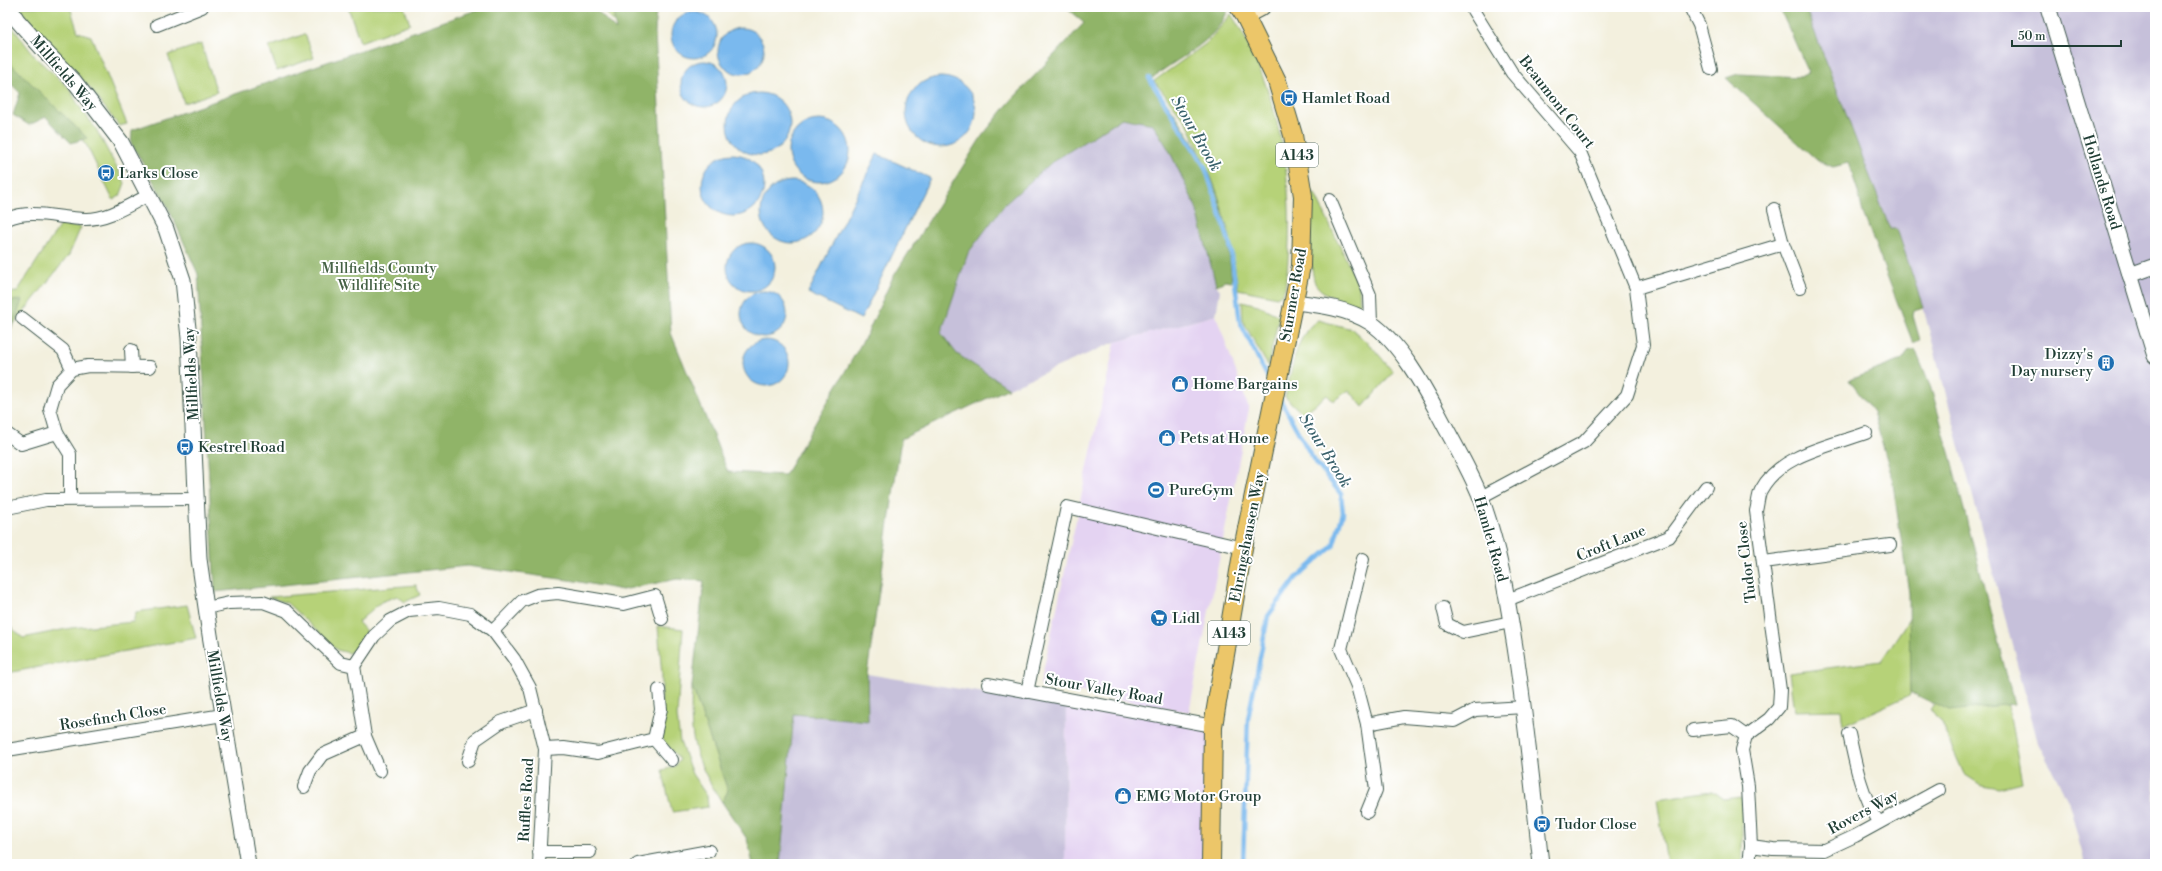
<svg xmlns="http://www.w3.org/2000/svg" width="2162" height="871" viewBox="0 0 2162 871" font-family="'Libre Bodoni',serif">
	<style>
		.built { fill: #e4d3f2 }
		.industrial { fill: #c6c0da }
		.green { fill: #b6d278; stroke: #6a8856 }
		.forest { fill: #90b468; stroke: #58784e }
		.water { fill: #7ab9ee; stroke: #4c7b91 }
		.lines { fill: none; stroke-linecap: round; stroke-linejoin: round }
		.stream { stroke: #7ab9ee; stroke-width: 4.5 }
		.minor-casing { stroke: #3f584e; stroke-width: 14 }
		.tertiary-casing { stroke: #3f584e; stroke-width: 17 }
		.secondary-casing { stroke: #3f584e; stroke-width: 18 }
		.primary-casing { stroke: #3f584e; stroke-width: 20 }
		.minor { stroke: #fff; stroke-width: 12 }
		.tertiary { stroke: #fff; stroke-width: 15 }
		.secondary { stroke: #f7e8c3; stroke-width: 16 }
		.primary { stroke: #ecc669; stroke-width: 18 }
		.labels { text-anchor: middle; stroke-width: 4; stroke-linejoin: round; paint-order: stroke }
		.shield { fill: #fff; stroke: #627771; stroke-width: 1 }
		.shield-label { font-size: 14px; font-weight: bold; fill: #1f3d34 }
		.street-label { font-size: 15px; fill: #1f3d34; stroke: #fff }
		.poi-label { font-size: 15px; fill: #1f3d34; stroke: #fff; text-anchor: start }
		.park-label { font-size: 15px; fill: #456245; stroke: #fff }
		.water-label { font-size: 16px; font-style: italic; fill: #3a626c; stroke: #fff }
	</style>
	<rect width="100%" height="100%" fill="#fff"/>
	<filter id="ink" filterUnits="userSpaceOnUse"><feTurbulence type="fractalNoise" baseFrequency=".025" numOctaves="2"/><feDisplacementMap in="SourceGraphic" scale="8" xChannelSelector="R" yChannelSelector="G"/><feConvolveMatrix kernelMatrix="1 2 1 2 8 2 1 2 1" color-interpolation-filters="sRGB"/></filter>
	<filter id="wash" filterUnits="userSpaceOnUse"><feTurbulence type="fractalNoise" baseFrequency=".012" numOctaves="4" result="noise"/><feDisplacementMap in="SourceGraphic" scale="16" xChannelSelector="R" yChannelSelector="G"/><feGaussianBlur stdDeviation="0.9" result="paint"/><feColorMatrix in="noise" values="0 0 0 0 0 0 0 0 0 0 0 0 0 0 0 0 0 1.4 0 .05"/><feComposite in="paint" operator="in"/></filter>
	<g filter="url(#wash)">
		<rect width="100%" height="100%" fill="#f3f0de"/>
		<!-- built -->
		<g class="built">
			<polygon points="1216,315 1249,409 1189,712 1040,685 1115,342"/>
			<polygon points="1066,699 1213,726 1211,864 1065,864"/>
		</g>
		<!-- industrial -->
		<g class="industrial">
			<polygon points="1805,7 2155,7 2155,864 2085,864 2068,800 2038,743 1923,307 1897,229 1890,229"/>
			<polygon points="1122,118 1153,124 1169,150 1196,207 1205,238 1216,285 1220,290 1216,315 1115,342 1009,388 957,354 941,334 968,253 1005,204 1052,162"/>
			<polygon points="867,674 985,693 988,684 1066,699 1065,864 780,864 794,713 868,721"/>
		</g>
		<!-- green -->
		<g class="green">
			<polygon points="20,7 70,7 78,32 91,36 127,124 119,126 89,87 26,18"/>
			<polygon points="348,7 404,7 410,24 360,42"/>
			<polygon points="599,7 630,7 619,27"/>
			<path d="M 1231,14 C 1282,93 1298,195 1285,287 L 1283,293 L 1277,297 L 1238,289 L 1230,237 L 1217,193 L 1188,124 L 1154,81 L 1207,43 Z"/>
			<polygon points="7,20 36,58 69,88 79,106 96,129 125,183 120,196 113,200 87,146 67,121 7,63"/>
			<polygon points="305,34 314,58 277,71 269,47"/>
			<polygon points="201,44 217,92 184,103 168,55"/>
			<path d="M 1315,194 L 1359,286 L 1360,306 C 1345,301 1326,298 1316,285 C 1309,274 1310,211 1310,195 Z"/>
			<polygon points="60,225 81,227 69,255 7,333 7,293 17,292"/>
			<polygon points="1242,301 1258,305 1279,316 1268,366 1243,321"/>
			<path d="M 1318,320 L 1352,329 L 1374,349 L 1393,372 L 1363,407 L 1349,390 L 1333,401 L 1327,395 L 1303,414 L 1285,397 C 1292,372 1295,334 1318,320 Z"/>
			<polygon points="416,585 420,595 405,602 397,596 381,602 358,622 366,631 356,648 349,653 337,650 287,603 269,597"/>
			<polygon points="187,605 196,638 7,673 7,624 23,638 71,628 133,622 136,612"/>
			<polygon points="1911,616 1910,695 1843,725 1841,710 1794,711 1789,673 1881,661"/>
			<polygon points="658,626 683,629 677,716 680,742 692,774 707,796 708,807 672,812 662,770 674,767 680,760 661,738 662,676"/>
			<path d="M 692,686 L 728,791 L 722,802 C 693,757 689,739 692,686 Z"/>
			<polygon points="2007,701 2022,782 1999,788 1981,785 1964,774 1941,723 1930,708 1938,703"/>
			<polygon points="1712,791 1723,799 1742,797 1742,864 1667,864 1657,799"/>
		</g>
		<!-- forest -->
		<g class="forest">
			<path d="M 485,7 L 593,7 L 616,30 L 612,7 L 656,7 L 655,33 L 671,333 L 728,472 L 785,475 L 868,332 L 892,279 L 982,136 L 1008,104 L 1084,23 L 1065,7 L 1226,7 L 1228,10 C 1214,45 1177,57 1150,80 C 1176,114 1202,151 1217,192 C 1227,221 1229,252 1232,282 L 1225,281 L 1216,285 L 1196,207 L 1169,150 L 1153,124 L 1122,118 L 1052,162 L 1005,204 L 968,253 L 941,333 L 957,354 L 1009,388 L 901,439 L 867,674 L 868,721 L 794,714 L 780,864 L 753,864 L 747,839 L 722,802 L 728,791 L 692,686 L 704,581 L 677,579 L 622,590 L 575,581 L 467,566 L 215,592 L 198,274 L 167,205 L 131,143 L 132,130 Z"/>
			<polygon points="1779,7 1805,7 1890,229 1897,229 1923,307 1914,310 1913,316 1920,340 1913,343 1863,213 1857,188 1848,163 1833,167 1818,161 1726,78 1738,74 1801,77 1809,73"/>
			<polygon points="7,60 87,138 71,143 46,117 29,125 13,115 20,93 7,80"/>
			<polygon points="22,300 13,326 7,333 7,301"/>
			<polygon points="1915,349 1932,391 1952,463 2014,704 1949,711 1910,692 1909,593 1892,477 1873,412 1849,380 1902,360 1907,351"/>
		</g>
		<!-- water -->
		<g class="water">
			<circle cx="694" cy="35" r="23"/>
			<circle cx="741" cy="51" r="23"/>
			<circle cx="704" cy="84" r="23"/>
			<circle cx="941" cy="112" r="35"/>
			<circle cx="759" cy="124" r="31"/>
			<circle cx="819" cy="151" r="31"/>
			<polygon points="877,154 930,178 861,319 808,293"/>
			<circle cx="733" cy="185" r="31"/>
			<circle cx="792" cy="212" r="31"/>
			<circle cx="751" cy="267" r="24"/>
			<circle cx="764" cy="314" r="23"/>
			<circle cx="766" cy="363" r="23"/>
		</g>
		<g class="lines">
			<!-- stream -->
			<g class="stream">
				<polyline points="1149,78 1205,167 1230,244 1240,322 1271,384"/>
				<polyline points="1243,864 1248,719 1268,616 1297,577 1333,546 1343,513 1341,494 1313,459 1280,399"/>
			</g>
		</g>
	</g>
	<g filter="url(#ink)">
		<g class="lines">
			<!-- minor casing -->
			<g class="minor-casing">
				<g id="minor">
					<polyline points="1471,7 1512,73 1580,152 1636,288 1643,345 1627,395 1584,442 1481,497"/>
					<polyline points="1690,7 1699,25 1711,69"/>
					<polyline points="157,25 202,7"/>
					<polyline points="1330,200 1370,295 1371,323"/>
					<polyline points="1774,209 1783,244"/>
					<path d="M 7,219 C 33,208 59,219 86,219 C 109,219 129,205 149,195"/>
					<polyline points="1636,288 1783,244 1800,288"/>
					<polyline points="22,318 63,350 72,369"/>
					<polyline points="131,350 132,367"/>
					<polyline points="7,434 21,444 57,433"/>
					<polyline points="70,499 70,454 57,433 50,409 57,385 72,369 88,366 150,367"/>
					<polyline points="7,508 46,500 197,499"/>
					<polyline points="1363,559 1341,649 1357,686 1367,724"/>
					<polyline points="1764,562 1890,545"/>
					<polyline points="1507,600 1669,537 1706,487"/>
					<polyline points="206,608 229,603 263,602 287,611 341,663 354,666 374,636 390,621 409,611 439,608 470,614 493,631 514,659 530,688 545,749 539,864"/>
					<polyline points="1443,608 1447,624 1463,632 1511,622"/>
					<polyline points="493,631 522,601 537,595 558,593 624,604 655,596 662,619"/>
					<polyline points="354,666 365,736 380,771"/>
					<polyline points="988,684 1213,726"/>
					<polyline points="1027,692 1067,507 1243,548"/>
					<polyline points="1693,730 1732,726 1746,736"/>
					<path d="M 1849,734 C 1856,767 1861,793 1878,822"/>
					<polyline points="654,739 672,760"/>
					<polyline points="545,749 564,748 598,753 654,739 661,709 659,690"/>
					<polyline points="7,750 223,715"/>
					<polyline points="468,761 475,740 501,722 536,710"/>
					<polyline points="304,787 310,771 322,755 365,736"/>
					<polyline points="1367,812 1376,790 1367,724 1404,717 1454,721 1475,710 1524,707"/>
					<polyline points="1751,846 1773,849 1825,850 1855,836 1939,790"/>
					<polyline points="539,852 590,852"/>
					<polyline points="638,864 709,851"/>
					<path d="M 1749,864 L 1751,846 L 1748,786 L 1742,750 L 1746,736 L 1769,719 L 1779,707 L 1780,690 L 1756,511 C 1758,504 1758,495 1761,490 C 1780,454 1831,446 1866,433"/>
				</g>
			</g>
			<!-- tertiary casing -->
			<g class="tertiary-casing">
				<g id="tertiary">
					<polyline points="9,7 17,20 42,48 74,81 121,142 166,229 183,280 189,338 199,559 210,635 248,864"/>
					<polyline points="2048,7 2155,356"/>
					<polyline points="2130,275 2155,266"/>
					<path d="M 1294,302 C 1320,305 1348,308 1371,323 C 1399,342 1423,385 1439,415 C 1453,442 1470,470 1481,498 C 1499,546 1507,597 1515,647 C 1526,719 1533,791 1541,864"/>
				</g>
			</g>
			<!-- secondary casing -->
			<g class="secondary-casing">
				<polyline id="secondary" points="1245,16 1262,7"/>
			</g>
			<!-- primary casing -->
			<g class="primary-casing">
				<polyline id="primary" points="1211,864 1213,726 1243,548 1301,266 1303,196 1293,135 1277,81 1245,16 1239,7"/>
			</g>
			<!-- minor -->
			<use href="#minor" class="minor"/>
			<!-- tertiary -->
			<use href="#tertiary" class="tertiary"/>
			<!-- secondary -->
			<use href="#secondary" class="secondary"/>
			<!-- primary -->
			<use href="#primary" class="primary"/>
		</g>
	</g>
	<!-- icons -->
	<defs>
		<g id="bus-disc" transform="scale(0.9)"><circle r="9.5" fill="#1f6fb2" stroke="#fff"/><path d="M-5-6H5V4H4V6H2V4H-2V6H-4V4H-5ZM-3.5-4V0h7V-4ZM-3.5 1.2v1.5H-2V1.2ZM2 1.2v1.5H3.5V1.2Z" fill="#fff"/></g>
		<g id="building-disc" transform="scale(0.9)"><circle r="9.5" fill="#1f6fb2" stroke="#fff"/><path d="M-4-6H4V6H1V3H-1V6H-4ZM-2.5-4.3h1.7v1.8h-1.7ZM.8-4.3h1.7v1.8H.8ZM-2.5-1h1.7V.8h-1.7ZM.8-1h1.7V.8H.8Z" fill="#fff"/></g>
		<g id="shop-disc" transform="scale(0.9)"><circle r="9.5" fill="#1f6fb2" stroke="#fff"/><path d="M-5-2.5h2.3a2.7 3.5 0 0 1 5.4 0H5L5.5 6h-11ZM-1.5-2.5h3a1.5 2.3 0 0 0-3 0Z" fill="#fff"/></g>
		<g id="stadium-disc" transform="scale(0.9)"><circle r="9.5" fill="#1f6fb2" stroke="#fff"/><path d="M0-5a6.5 5 0 1 0 0 10a6.5 5 0 1 0 0-10ZM-3.5-1.8h7v3.6h-7Z" fill="#fff"/></g>
		<g id="supermarket-disc" transform="scale(0.9)"><circle r="9.5" fill="#1f6fb2" stroke="#fff"/><path d="M-6-5.5h2.5l.6 2H6L4.5 2H-2.5L-4.4-4H-6ZM-1.5 3.2a1.3 1.3 0 1 0 .1 0ZM3 3.2a1.3 1.3 0 1 0 .1 0Z" fill="#fff"/></g>
	</defs>
	<g fill-rule="evenodd">
		<use href="#bus-disc" x="1289" y="98"/>
		<use href="#bus-disc" x="106" y="173"/>
		<use href="#building-disc" x="2106" y="363"/>
		<use href="#shop-disc" x="1180" y="384"/>
		<use href="#shop-disc" x="1167" y="438"/>
		<use href="#bus-disc" x="185" y="447"/>
		<use href="#stadium-disc" x="1156" y="490"/>
		<use href="#supermarket-disc" x="1159" y="618"/>
		<use href="#shop-disc" x="1123" y="796"/>
		<use href="#bus-disc" x="1542" y="824"/>
	</g>
	<g class="labels">
		<!-- shield labels -->
		<g class="shield">
			<rect x="1276" y="143" width="42" height="24" rx="3"/>
			<rect x="1208" y="621" width="42" height="24" rx="3"/>
		</g>
		<g class="shield-label">
			<text x="1297" y="160">A143</text>
			<text x="1229" y="638">A143</text>
		</g>
		<!-- street labels -->
		<g class="street-label">
			<text transform="translate(64 73) rotate(49)" y="5">Millfields Way</text>
			<text transform="translate(1557 102) rotate(52)" y="5">Beaumont Court</text>
			<text transform="translate(2102 182) rotate(73)" y="5">Hollands Road</text>
			<text transform="translate(1293 295) rotate(-80)" y="5">Sturmer Road</text>
			<text transform="translate(191 374) rotate(-93)" y="5">Millfields Way</text>
			<text transform="translate(1247 537) rotate(-79)" y="5">Ehringshausen Way</text>
			<text transform="translate(1491 539) rotate(74)" y="5">Hamlet Road</text>
			<text transform="translate(1611 543) rotate(-22)" y="5">Croft Lane</text>
			<text transform="translate(1746 562) rotate(-97)" y="5">Tudor Close</text>
			<text transform="translate(1104 689) rotate(10)" y="5">Stour Valley Road</text>
			<text transform="translate(220 696) rotate(80)" y="5">Millfields Way</text>
			<text transform="translate(113 717) rotate(-9)" y="5">Rosefinch Close</text>
			<text transform="translate(526 800) rotate(-87)" y="5">Ruffles Road</text>
			<text transform="translate(1863 812) rotate(-28)" y="5">Rovers Way</text>
		</g>
		<!-- poi labels -->
		<g class="poi-label">
			<text x="1302" y="103">Hamlet Road</text>
			<text x="119" y="178">Larks Close</text>
			<text x="2093" y="359" text-anchor="end">Dizzy's<tspan x="2093" dy="17">Day nursery</tspan></text>
			<text x="1193" y="389">Home Bargains</text>
			<text x="1180" y="443">Pets at Home</text>
			<text x="198" y="452">Kestrel Road</text>
			<text x="1169" y="495">PureGym</text>
			<text x="1172" y="623">Lidl</text>
			<text x="1136" y="801">EMG Motor Group</text>
			<text x="1555" y="829">Tudor Close</text>
		</g>
		<!-- park labels -->
		<g class="park-label">
			<text x="379" y="273">Millfields County<tspan x="379" dy="17">Wildlife Site</tspan></text>
		</g>
		<!-- water labels -->
		<g class="water-label">
			<text transform="translate(1197 133) rotate(60)" y="6">Stour Brook</text>
			<text transform="translate(1326 450) rotate(58)" y="6">Stour Brook</text>
		</g>
	</g>
	<!-- margin -->
	<rect width="2162" height="871" fill="none" stroke="#fff" stroke-width="24"/>
	<!-- scale -->
	<path d="M2012 40v6h109v-6" fill="none" stroke="#1f3d34" stroke-width="2"/>
	<text x="2018" y="40" font-size="12" fill="#1f3d34" stroke="#ffffff" stroke-width="3" paint-order="stroke">50 m</text>
</svg>
